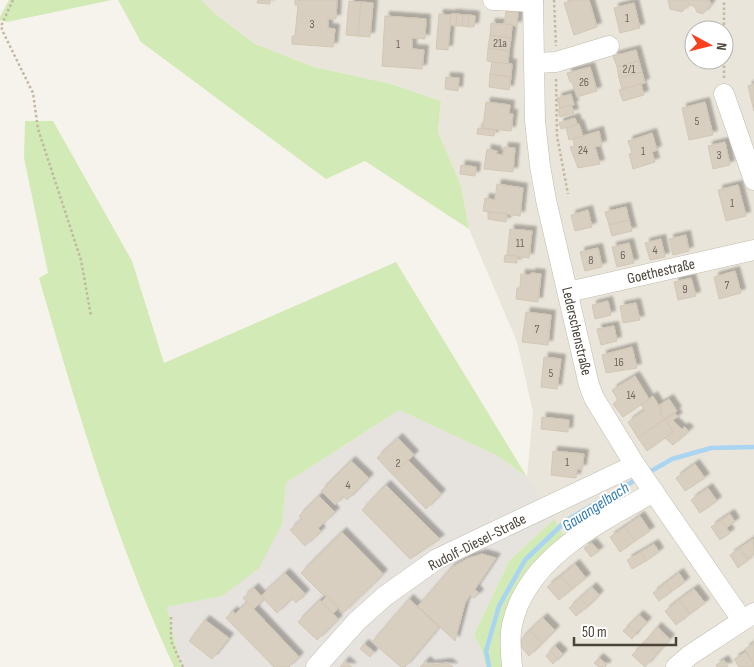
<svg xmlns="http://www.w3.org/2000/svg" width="754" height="667" viewBox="0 0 754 667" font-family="'Sofia Sans Condensed',sans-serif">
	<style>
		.residential { fill: #eae5da; fill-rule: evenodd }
		.industrial { fill: #e6e2dd }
		.green { fill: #d2eab5 }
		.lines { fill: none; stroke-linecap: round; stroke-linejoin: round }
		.stream { stroke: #a9d4f2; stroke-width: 4.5 }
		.building { fill: #d8cfc1; stroke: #d3c7b4; filter: url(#shadow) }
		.minor-casing { stroke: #c2bbae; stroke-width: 21 }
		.path { stroke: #c4b79f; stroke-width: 2.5; stroke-dasharray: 2.5 2.5; stroke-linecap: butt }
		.minor { stroke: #fff; stroke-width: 20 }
		.labels { text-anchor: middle; stroke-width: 4; stroke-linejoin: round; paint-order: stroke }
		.number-label { font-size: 12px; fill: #6e675b }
		.street-label { font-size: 15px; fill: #4b4439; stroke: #fff }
		.water-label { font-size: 16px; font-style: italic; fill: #2e7ab2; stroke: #fff }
	</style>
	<defs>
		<filter id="shadow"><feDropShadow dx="4.5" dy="-4.5" stdDeviation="1" flood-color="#0004"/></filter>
	</defs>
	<rect width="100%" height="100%" fill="#f6f3ec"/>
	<!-- residential -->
	<path class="residential" d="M 201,0 L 754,0 L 754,667 L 507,667 L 504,650 L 565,538 L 527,477 L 533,412 L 517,342 L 469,229 L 461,186 L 438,132 L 441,101 L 391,84 L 314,67 L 255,44 L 215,14 ZM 694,30 L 724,30 L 724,60 L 694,60 Z"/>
	<!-- industrial -->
	<polygon class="industrial" points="399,410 498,456 527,477 554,519 509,561 474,635 482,651 486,667 181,667 167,607 222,596 282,524 286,483"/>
	<!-- green -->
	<g class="green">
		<polygon points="9,0 112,0 7,22 0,20 0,17"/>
		<polygon points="118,0 201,0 215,14 255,44 314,67 391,84 441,101 438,132 461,186 469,229 365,161 326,179 141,42"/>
		<path d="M 25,121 L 53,121 L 132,261 L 164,363 L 396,262 L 527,477 L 498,456 L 399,410 L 286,483 L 282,524 L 259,568 L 222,596 L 167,607 L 181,667 L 174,667 C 116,542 77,409 39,278 L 48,273 L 24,158 Z"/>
		<polygon points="554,519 565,538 531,572 507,667 486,667 482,651 474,635 509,561"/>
	</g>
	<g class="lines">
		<!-- stream -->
		<g class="stream">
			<polyline points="646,474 672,459 711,448 754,447"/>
			<polyline points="489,667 486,651 499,606 525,560 567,520 637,479"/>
		</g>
	</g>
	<!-- building -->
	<g class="building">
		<polygon points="258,0 270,0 270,4 257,3"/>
		<polygon points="295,0 337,0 336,19 328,19 328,28 335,29 333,47 292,44 292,36 295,36 298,5 295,5"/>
		<polygon points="574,0 589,0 597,27 574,35 564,3"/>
		<polygon points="668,0 709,0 711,4 703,14 697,12 695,7 689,4 682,12 670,9"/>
		<polygon points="349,1 361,2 358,36 346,35"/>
		<polygon points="361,2 373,3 370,37 358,36"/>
		<polygon points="634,3 640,28 620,33 614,8"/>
		<polygon points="506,11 518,12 517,26 504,24"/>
		<polygon points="439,14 451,15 448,50 436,49"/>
		<polygon points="451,14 457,14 456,26 450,25"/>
		<polygon points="457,14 463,15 462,26 456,26"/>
		<polygon points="463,15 469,15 468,27 462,26"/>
		<polygon points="469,15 475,16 474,27 468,27"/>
		<polygon points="385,16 426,19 425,39 412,38 412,49 424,50 422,69 382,66"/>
		<polygon points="491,23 512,25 511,38 490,35"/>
		<polygon points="490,35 511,38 509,51 488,48"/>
		<polygon points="488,48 509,51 508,64 487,61"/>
		<polygon points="636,50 639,61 617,67 613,56"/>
		<polygon points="639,61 642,72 619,78 617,67"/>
		<polygon points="492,62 512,64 511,77 490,74"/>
		<polygon points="590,67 597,91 577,97 572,82 570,82 567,73"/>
		<polygon points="642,72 645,83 622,89 619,78"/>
		<polygon points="490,74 511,77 509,90 489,87"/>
		<polygon points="446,77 459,78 458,91 445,89"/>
		<polygon points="641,84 644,95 623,101 619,90"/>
		<polygon points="754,84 754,111 748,86"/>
		<polygon points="571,94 574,105 560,108 557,98"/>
		<polygon points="486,102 510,105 509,114 513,114 511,131 483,128"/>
		<polygon points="705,102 713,135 689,140 682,108"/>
		<polygon points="571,105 574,113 560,117 558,109"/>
		<polygon points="575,118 577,124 561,129 559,123"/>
		<polygon points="579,124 583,136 569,140 566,128"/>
		<polygon points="478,128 495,130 494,136 477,134"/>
		<polygon points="599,131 602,145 595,147 600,164 578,168 570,147 575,146 573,139"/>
		<polygon points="652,133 657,150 652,152 655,162 633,169 629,154 632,153 628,141"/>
		<polygon points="725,142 730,165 713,169 708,146"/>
		<polygon points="504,147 515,148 513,172 484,169 487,149 497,151 496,154 503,155"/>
		<polygon points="461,165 476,167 475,176 460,174"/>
		<polygon points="497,184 523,188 520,216 483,211 485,198 495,200"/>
		<polygon points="738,185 746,216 726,221 718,190"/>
		<polygon points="626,207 629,220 609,225 605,212"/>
		<polygon points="588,210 592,227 575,231 571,215"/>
		<polygon points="488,212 507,214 506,222 488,219"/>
		<polygon points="629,220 632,231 612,236 609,225"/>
		<polygon points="510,229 532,231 529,258 507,255"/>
		<polygon points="686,235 689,251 673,255 669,239"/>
		<polygon points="661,239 665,257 650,260 645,243"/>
		<polygon points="629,243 634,263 617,267 612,247"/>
		<polygon points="598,248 602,267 585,271 580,252"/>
		<polygon points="505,255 517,256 517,263 504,262"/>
		<polygon points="735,271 741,293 719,299 714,277"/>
		<polygon points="531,273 541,274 538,302 516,299 517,288 520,288 521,274 531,275"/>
		<polygon points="691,278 696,296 678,300 674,282"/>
		<polygon points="608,301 611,315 595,319 592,305"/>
		<polygon points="636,303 640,320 623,323 620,306"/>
		<polygon points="526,312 551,315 548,345 522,342"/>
		<polygon points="614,326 617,341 601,345 597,329"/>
		<polygon points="632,347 637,368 606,373 602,355"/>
		<polygon points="544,357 561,359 557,389 541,387"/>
		<polygon points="635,376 649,399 623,417 613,404 618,400 612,390"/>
		<polygon points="653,396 662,411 660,412 665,419 638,438 628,422 645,410 641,405"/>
		<polygon points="669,399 677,411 665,419 660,412 662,411 659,405"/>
		<polygon points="675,413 678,417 673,420 674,422 682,429 685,427 689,431 673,445 665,438 673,432 665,419"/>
		<polygon points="542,417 569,420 568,432 541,429"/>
		<polygon points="665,419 673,432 647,451 638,438"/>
		<polygon points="398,438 414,455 393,475 377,458"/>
		<polygon points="553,451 584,454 582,469 577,469 576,478 551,475"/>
		<polygon points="408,460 441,494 426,509 393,475"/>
		<polygon points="351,461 369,478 347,500 343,496 335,505 321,491"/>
		<polygon points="695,464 705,478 685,491 676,478"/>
		<polygon points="386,485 440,539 410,559 362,510"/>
		<polygon points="708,488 717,501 700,513 691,500"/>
		<polygon points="319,496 335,512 318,528 321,531 305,546 290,530 302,519 299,516"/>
		<polygon points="730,514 735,522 726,528 721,520"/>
		<polygon points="640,516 650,531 635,541 625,527"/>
		<polygon points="721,520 730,533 720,540 711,527"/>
		<polygon points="625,527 635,541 620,552 610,537"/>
		<polygon points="342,532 383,574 343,613 324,594 323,595 301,573"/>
		<polygon points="753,539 754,554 747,559 740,548"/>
		<polygon points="592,543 599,551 591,557 584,548"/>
		<polygon points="654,544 659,552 646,561 641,552"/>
		<polygon points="740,548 748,560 738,568 730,555"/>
		<polygon points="641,552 646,561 632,569 627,560"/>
		<polygon points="482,554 496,558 475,589 479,594 474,598 470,595 465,603 455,641 418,606 451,568 469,558"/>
		<polygon points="575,564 586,578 572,589 561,576"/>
		<polygon points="285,573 305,594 296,603 292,598 277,613 261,596"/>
		<polygon points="679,573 685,582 672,591 666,583"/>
		<polygon points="561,576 572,589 559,600 547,587"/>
		<polygon points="666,583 672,591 659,601 653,593"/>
		<polygon points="592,587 599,595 588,606 580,598"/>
		<polygon points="254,588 264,599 254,609 243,598"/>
		<polygon points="694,589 705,603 690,614 679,600"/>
		<polygon points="327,596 338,608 333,614 321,602"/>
		<polygon points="580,598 588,606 576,616 569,608"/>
		<polygon points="409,599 439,627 405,667 401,667 372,642"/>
		<polygon points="320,600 338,619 317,640 298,622"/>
		<polygon points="679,600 690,614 676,625 665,611"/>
		<polygon points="247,602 299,657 289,667 274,667 226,618 233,611 235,614"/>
		<polygon points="639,615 647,622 636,633 628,626"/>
		<polygon points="543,618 555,630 542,643 530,630"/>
		<polygon points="205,620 229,638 212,659 189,641"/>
		<polygon points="628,626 636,633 632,639 623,631"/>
		<polygon points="657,627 670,639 657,653 645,642"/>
		<polygon points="530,630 542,643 529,656 522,648 521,639"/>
		<polygon points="645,642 657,653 645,667 632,655"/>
		<polygon points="754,643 754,665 745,649"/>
		<polygon points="364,644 374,652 370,657 360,649"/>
		<polygon points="555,646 563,654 558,659 550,651"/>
		<polygon points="550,651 558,659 553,664 546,656"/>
		<polygon points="746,652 754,665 754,667 739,667 734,659"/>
		<polygon points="599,658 607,665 605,667 599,667 594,663"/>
		<polygon points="724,660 728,667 717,667 716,665"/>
		<polygon points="345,661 352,667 340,667"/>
		<polygon points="426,661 430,665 448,663 453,667 420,667"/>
	</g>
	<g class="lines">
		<!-- minor casing -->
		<g class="minor-casing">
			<g id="minor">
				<polyline points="493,0 533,2"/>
				<polyline points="533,0 535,121 540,166 546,200 589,385 594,398 635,465 742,620"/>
				<polyline points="535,63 556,62 609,46"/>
				<polyline points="724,94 754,180"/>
				<polyline points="568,292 754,250"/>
				<polyline points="316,667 357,621 385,596 437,559 635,465"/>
				<path d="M 512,667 C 511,653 509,639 512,625 C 526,558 600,522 654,492"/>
				<polyline points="676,667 690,655 754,613"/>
			</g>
		</g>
		<!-- path -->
		<g class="path">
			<polyline points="13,0 1,26 3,32 33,93 38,129 81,260 91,316"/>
			<polyline points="554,0 556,46"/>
			<polyline points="724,55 724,0"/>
			<polyline points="724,78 724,60"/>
			<polyline points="556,79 557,136 568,194"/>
			<polyline points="171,617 171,641 183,667"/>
		</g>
		<!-- minor -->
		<use href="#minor" class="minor"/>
	</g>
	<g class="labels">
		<!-- number labels -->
		<g class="number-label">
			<text x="627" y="22">1</text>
			<text x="312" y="28">3</text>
			<text x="500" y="47">21a</text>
			<text x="398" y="48">1</text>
			<text x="629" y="73">2/1</text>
			<text x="584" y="86">26</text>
			<text x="697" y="125">5</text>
			<text x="583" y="154">24</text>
			<text x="643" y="155">1</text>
			<text x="719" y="159">3</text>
			<text x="732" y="207">1</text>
			<text x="520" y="247">11</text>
			<text x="655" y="254">4</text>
			<text x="623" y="259">6</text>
			<text x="591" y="264">8</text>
			<text x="727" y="289">7</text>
			<text x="685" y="293">9</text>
			<text x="537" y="333">7</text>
			<text x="619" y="366">16</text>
			<text x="551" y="377">5</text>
			<text x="631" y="399">14</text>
			<text x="567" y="466">1</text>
			<text x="398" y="467">2</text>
			<text x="348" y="489">4</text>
		</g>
		<!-- street labels -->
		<g class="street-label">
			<text transform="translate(661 271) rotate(-13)" y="5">Goethestraße</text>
			<text transform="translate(577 331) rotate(77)" y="5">Lederschenstraße</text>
			<text transform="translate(477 542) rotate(-27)" y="5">Rudolf-Diesel-Straße</text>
		</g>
		<!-- water labels -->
		<g class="water-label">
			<text transform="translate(595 506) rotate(-33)" y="6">Gauangelbach</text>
		</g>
	</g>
	<!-- north arrow -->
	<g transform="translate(709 45) rotate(97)"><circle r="24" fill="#ffffff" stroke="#b7b4b0"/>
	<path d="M0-4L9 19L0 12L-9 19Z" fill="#fc3f1d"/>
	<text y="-8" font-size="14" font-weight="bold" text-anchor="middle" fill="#4b4439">N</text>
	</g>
	<!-- scale -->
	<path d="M574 637v8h102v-8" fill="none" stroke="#4b4439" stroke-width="2.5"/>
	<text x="582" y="637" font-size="15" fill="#4b4439" stroke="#ffffff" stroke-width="4" paint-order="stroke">50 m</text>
</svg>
